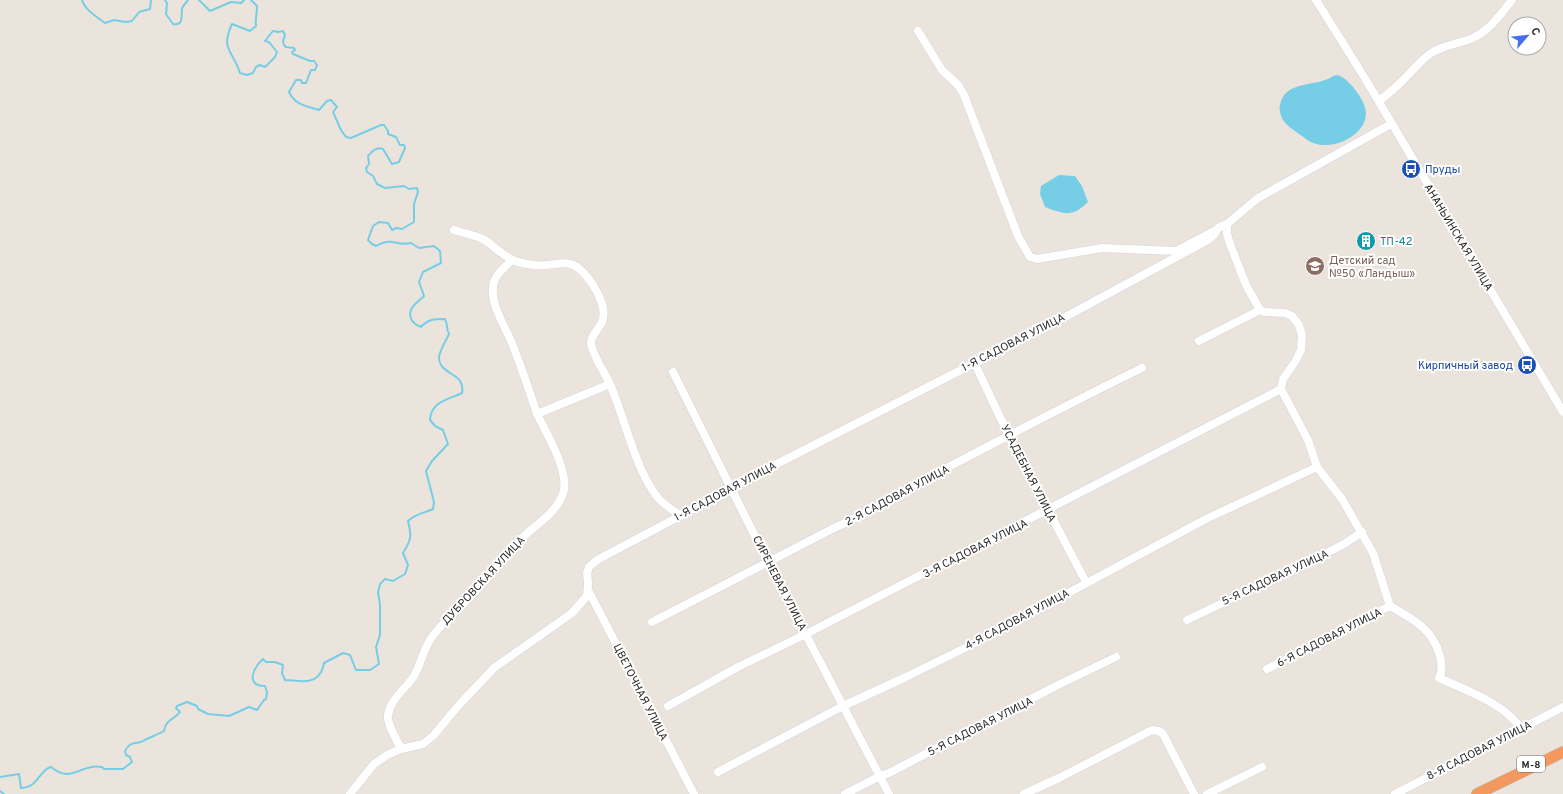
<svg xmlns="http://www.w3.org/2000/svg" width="1563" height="794" viewBox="0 0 1563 794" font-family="Overpass,sans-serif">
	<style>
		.water { fill: #76cee6 }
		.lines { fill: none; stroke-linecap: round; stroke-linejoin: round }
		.stream { stroke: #76cee6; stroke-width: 2 }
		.minor-casing { stroke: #d2d5e1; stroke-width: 9 }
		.highway-casing { stroke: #c3c3c3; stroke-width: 12 }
		.minor { stroke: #fff; stroke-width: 8 }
		.highway { stroke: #f3985f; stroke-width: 11 }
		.labels { text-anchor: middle; stroke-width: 4; stroke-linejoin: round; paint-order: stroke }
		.shield { fill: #fff; stroke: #696969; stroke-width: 1 }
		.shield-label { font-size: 10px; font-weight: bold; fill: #292929 }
		.transit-label { font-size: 11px; fill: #164399; stroke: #fff; text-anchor: start }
		.street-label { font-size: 11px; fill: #292929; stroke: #fff }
		.culture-label { font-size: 11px; fill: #0d838f; stroke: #fff; text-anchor: start }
		.education-label { font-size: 11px; fill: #785e54; stroke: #fff; text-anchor: start }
	</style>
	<rect width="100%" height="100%" fill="#ebe4dc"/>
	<!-- water -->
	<g class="water">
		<path d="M 1336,75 C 1344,76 1348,82 1353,87 C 1360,96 1369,108 1365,120 C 1358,141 1324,153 1306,139 C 1299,133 1288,128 1283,120 C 1280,115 1279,109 1280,105 C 1284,83 1308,86 1325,80 C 1329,79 1332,76 1336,75 Z"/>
		<path d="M 1059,175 L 1075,176 L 1082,186 L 1088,202 C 1072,218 1064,214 1045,207 L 1040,194 L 1041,186 Z"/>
	</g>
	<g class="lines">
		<!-- stream -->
		<g class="stream">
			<path d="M 82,0 C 85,10 97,17 105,23 L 114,20 L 126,22 L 132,21 L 139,12 L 150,9 L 151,0"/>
			<path d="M 165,0 L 167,3 L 166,14 L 173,24 C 184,26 181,16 182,9 C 183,5 186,3 188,0"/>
			<polyline points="199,0 210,11 231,2 241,3"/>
			<polyline points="241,3 244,0"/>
			<path d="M 0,777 L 19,774 L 21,788 C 39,787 39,770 51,767 C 68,781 75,770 92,767 C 95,766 99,767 102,767 L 104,769 L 123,769 L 132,762 L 130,757 L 126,755 L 125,751 C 131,740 135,745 143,741 C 150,737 157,735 164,731 C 166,719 174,720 180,712 L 176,708 L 177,706 L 187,702 L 197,706 L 198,709 L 208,714 L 229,716 L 249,707 L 257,710 L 264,700 L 266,699 L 267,692 L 265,686 C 245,686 253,668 263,659 L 266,662 L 275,662 L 283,665 L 282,673 L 285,680 C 297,680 313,686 321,672 C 323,670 323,666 324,663 L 343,653 L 350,655 L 356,670 L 370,670 L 379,664 L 376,647 L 380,635 L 380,605 L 378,592 L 380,584 L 385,579 L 393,581 L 405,574 L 408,565 L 403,553 C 411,540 412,537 408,521 C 415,514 424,513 433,509 L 434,502 L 426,471 L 432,461 L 448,444 L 443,430 L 435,426 L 430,420 C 431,401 448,400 462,393 C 466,372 440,376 439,358 C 439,351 446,341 449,334 C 446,329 448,324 445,319 C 435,319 428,319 421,327 C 413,324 407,317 412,308 C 414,304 420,300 424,296 L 419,282 L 423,272 L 441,263 L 440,251 L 434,246 L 419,248 L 411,243 C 395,247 394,236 376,246 L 372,244 L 368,240 L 373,226 L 379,222 L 388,223 L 392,230 L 396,228 L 402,229 L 414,222 L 414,204 L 418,192 L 417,188 L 409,189 L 404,186 L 385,188 L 377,184 L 373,176 L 367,172 L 366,168 L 369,164 L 368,156 C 372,151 377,146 383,149 L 392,164 L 399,162 L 405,148 L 404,145 L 400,145 L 396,137 L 388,134 L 388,131 L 384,125 L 381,125 L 351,138 L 346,137 L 341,130 L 333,112 L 337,107 L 331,100 L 327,101 L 319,110 C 306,106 295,105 289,92 L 296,80 L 301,80 L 302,83 L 306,83 L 311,70 L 315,70 L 317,65 L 314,61 L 310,61 L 293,54 L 292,52 L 295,50 L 294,48 L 286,47 L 284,45 L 283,41 L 285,35 L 283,31 L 278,32 L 273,31 L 265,41 L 269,42 L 277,52 L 275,57 L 265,67 L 260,65 L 256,67 L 253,73 L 247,75 L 240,73 C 233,50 220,50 232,24 L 250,31 L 256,26 C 255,19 257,14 257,6 L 251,0"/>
			<polyline points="0,791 4,794"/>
		</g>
		<!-- minor casing -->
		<g class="minor-casing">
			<g id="minor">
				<polyline points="1316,0 1366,80 1563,412"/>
				<polyline points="918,31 942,70 958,85 964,95 1018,236 1030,257 1037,259 1102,248 1176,251 1216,230"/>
				<path d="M 1379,101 C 1388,94 1398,86 1406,77 C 1414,69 1421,60 1430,54 C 1443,45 1459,44 1473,38 C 1491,29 1500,15 1512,0"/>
				<path d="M 1227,224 L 1227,234 L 1230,244 L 1246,285 L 1260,310 L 1265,312 L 1285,313 L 1292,316 L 1299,325 L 1302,335 L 1301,350 L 1295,362 L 1283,379 L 1281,389 L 1308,440 L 1317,467 L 1342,499 L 1373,553 L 1390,606 C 1413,619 1433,629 1440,656 C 1442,664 1443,671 1439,678 C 1465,690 1506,704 1521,729"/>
				<path d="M 454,230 C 463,233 474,235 483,239 C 493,245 502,255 513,260 C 518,263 527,264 533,265 C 548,268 565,258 577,267 C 590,277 609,305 602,322 C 599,329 591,335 591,343 C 592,355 605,373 610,384 C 626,421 634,467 658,498 C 664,505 673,510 680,515"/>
				<path d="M 512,260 C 505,267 494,275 493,287 C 491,305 504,325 511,341 C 521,365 529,390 537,414 L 610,384"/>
				<polyline points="1199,341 1260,310"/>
				<polyline points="974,362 1009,436 1086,582"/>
				<polyline points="673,372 768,562 889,794"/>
				<polyline points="588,590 694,794"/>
				<polyline points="1187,620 1321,556 1344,544 1362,532"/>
				<path d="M 652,622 L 832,529 C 875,510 916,484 958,462 C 1019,430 1080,398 1142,368"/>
				<polyline points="1267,669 1390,606"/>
				<polyline points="668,706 736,668 806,634 1281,389"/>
				<path d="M 401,749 C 398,742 386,722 388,715 C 390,699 406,689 414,676 C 421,664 423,651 430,640 C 440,624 454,614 467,600 C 486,581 502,559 521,539 C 536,524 559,512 564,490 C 568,469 546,432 537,414"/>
				<polyline points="718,772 843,706 906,677 973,644 1206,519 1317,467"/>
				<polyline points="350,794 374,764 387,755 401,749 423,744 434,735 458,706 494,668 572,613 587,596 588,583 587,573 589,567 597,560 733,488 759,473 1067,316 1208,240 1214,235 1218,228 1227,224 1258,198 1391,124"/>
				<polyline points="845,794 880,776 889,773 1058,685 1116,657"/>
				<polyline points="1024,794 1059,778 1152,730 1159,731 1163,734 1194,794"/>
				<polyline points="1207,794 1262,767"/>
				<polyline points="1395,794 1563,707"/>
			</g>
		</g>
		<!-- highway casing -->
		<g class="highway-casing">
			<polyline id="highway" points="1477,794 1563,752"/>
		</g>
		<!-- minor -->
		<use href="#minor" class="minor"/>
		<!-- highway -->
		<use href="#highway" class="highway"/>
	</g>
	<!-- icons -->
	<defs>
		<g id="bus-disc" transform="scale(1)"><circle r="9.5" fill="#1a4fb4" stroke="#fff"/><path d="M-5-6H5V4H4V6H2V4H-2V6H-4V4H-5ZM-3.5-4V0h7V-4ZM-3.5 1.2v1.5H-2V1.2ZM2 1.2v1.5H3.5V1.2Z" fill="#fff"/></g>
		<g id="building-disc" transform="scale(1)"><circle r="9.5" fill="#0f9aa8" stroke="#fff"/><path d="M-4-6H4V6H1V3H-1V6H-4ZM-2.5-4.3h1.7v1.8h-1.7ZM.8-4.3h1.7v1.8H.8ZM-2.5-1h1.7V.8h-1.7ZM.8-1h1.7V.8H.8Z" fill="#fff"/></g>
		<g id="school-disc" transform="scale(1)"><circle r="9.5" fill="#8d6e63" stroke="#fff"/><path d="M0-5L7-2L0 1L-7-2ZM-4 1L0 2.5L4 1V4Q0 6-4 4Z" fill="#fff"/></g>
	</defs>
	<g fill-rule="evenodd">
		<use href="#bus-disc" x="1411" y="169"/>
		<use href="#building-disc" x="1366" y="241"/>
		<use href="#school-disc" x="1315" y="266"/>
		<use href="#bus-disc" x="1527" y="365"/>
	</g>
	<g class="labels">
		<!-- shield labels -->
		<rect class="shield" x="1517" y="756" width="28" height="16" rx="3"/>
		<g class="shield-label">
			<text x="1531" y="768">М-8</text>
		</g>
		<!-- transit labels -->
		<g class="transit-label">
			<text x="1425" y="173">Пруды</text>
			<text x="1513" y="369" text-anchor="end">Кирпичный завод</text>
		</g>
		<!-- street labels -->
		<g class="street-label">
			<text transform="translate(1459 237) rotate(59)" y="4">АНАНЬИНСКАЯ УЛИЦА</text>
			<text transform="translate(1013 342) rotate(-27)" y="4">1-Я САДОВАЯ УЛИЦА</text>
			<text transform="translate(1029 473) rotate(63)" y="4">УСАДЕБНАЯ УЛИЦА</text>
			<text transform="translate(725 491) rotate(-28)" y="4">1-Я САДОВАЯ УЛИЦА</text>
			<text transform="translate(897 495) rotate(-28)" y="4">2-Я САДОВАЯ УЛИЦА</text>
			<text transform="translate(975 548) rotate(-27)" y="4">3-Я САДОВАЯ УЛИЦА</text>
			<text transform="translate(1275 577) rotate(-25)" y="4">5-Я САДОВАЯ УЛИЦА</text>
			<text transform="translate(483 580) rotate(-47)" y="4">ДУБРОВСКАЯ УЛИЦА</text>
			<text transform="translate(780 583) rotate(63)" y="4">СИРЕНЕВАЯ УЛИЦА</text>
			<text transform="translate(1017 619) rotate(-28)" y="4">4-Я САДОВАЯ УЛИЦА</text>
			<text transform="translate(1329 637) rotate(-27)" y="4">6-Я САДОВАЯ УЛИЦА</text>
			<text transform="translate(641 692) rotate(63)" y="4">ЦВЕТОЧНАЯ УЛИЦА</text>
			<text transform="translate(980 726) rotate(-27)" y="4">5-Я САДОВАЯ УЛИЦА</text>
			<text transform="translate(1479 750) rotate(-27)" y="4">8-Я САДОВАЯ УЛИЦА</text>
		</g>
		<!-- culture labels -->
		<g class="culture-label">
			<text x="1380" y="245">ТП-42</text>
		</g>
		<!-- education labels -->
		<g class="education-label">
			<text x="1329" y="264">Детский сад<tspan x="1329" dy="13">№50 «Ландыш»</tspan></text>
		</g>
	</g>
	<!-- north arrow -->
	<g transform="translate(1527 36) rotate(62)"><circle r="19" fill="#ffffff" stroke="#a9a9a9"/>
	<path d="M0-3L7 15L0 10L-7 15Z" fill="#466eee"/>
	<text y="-6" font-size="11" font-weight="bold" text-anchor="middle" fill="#292929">С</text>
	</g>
</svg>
